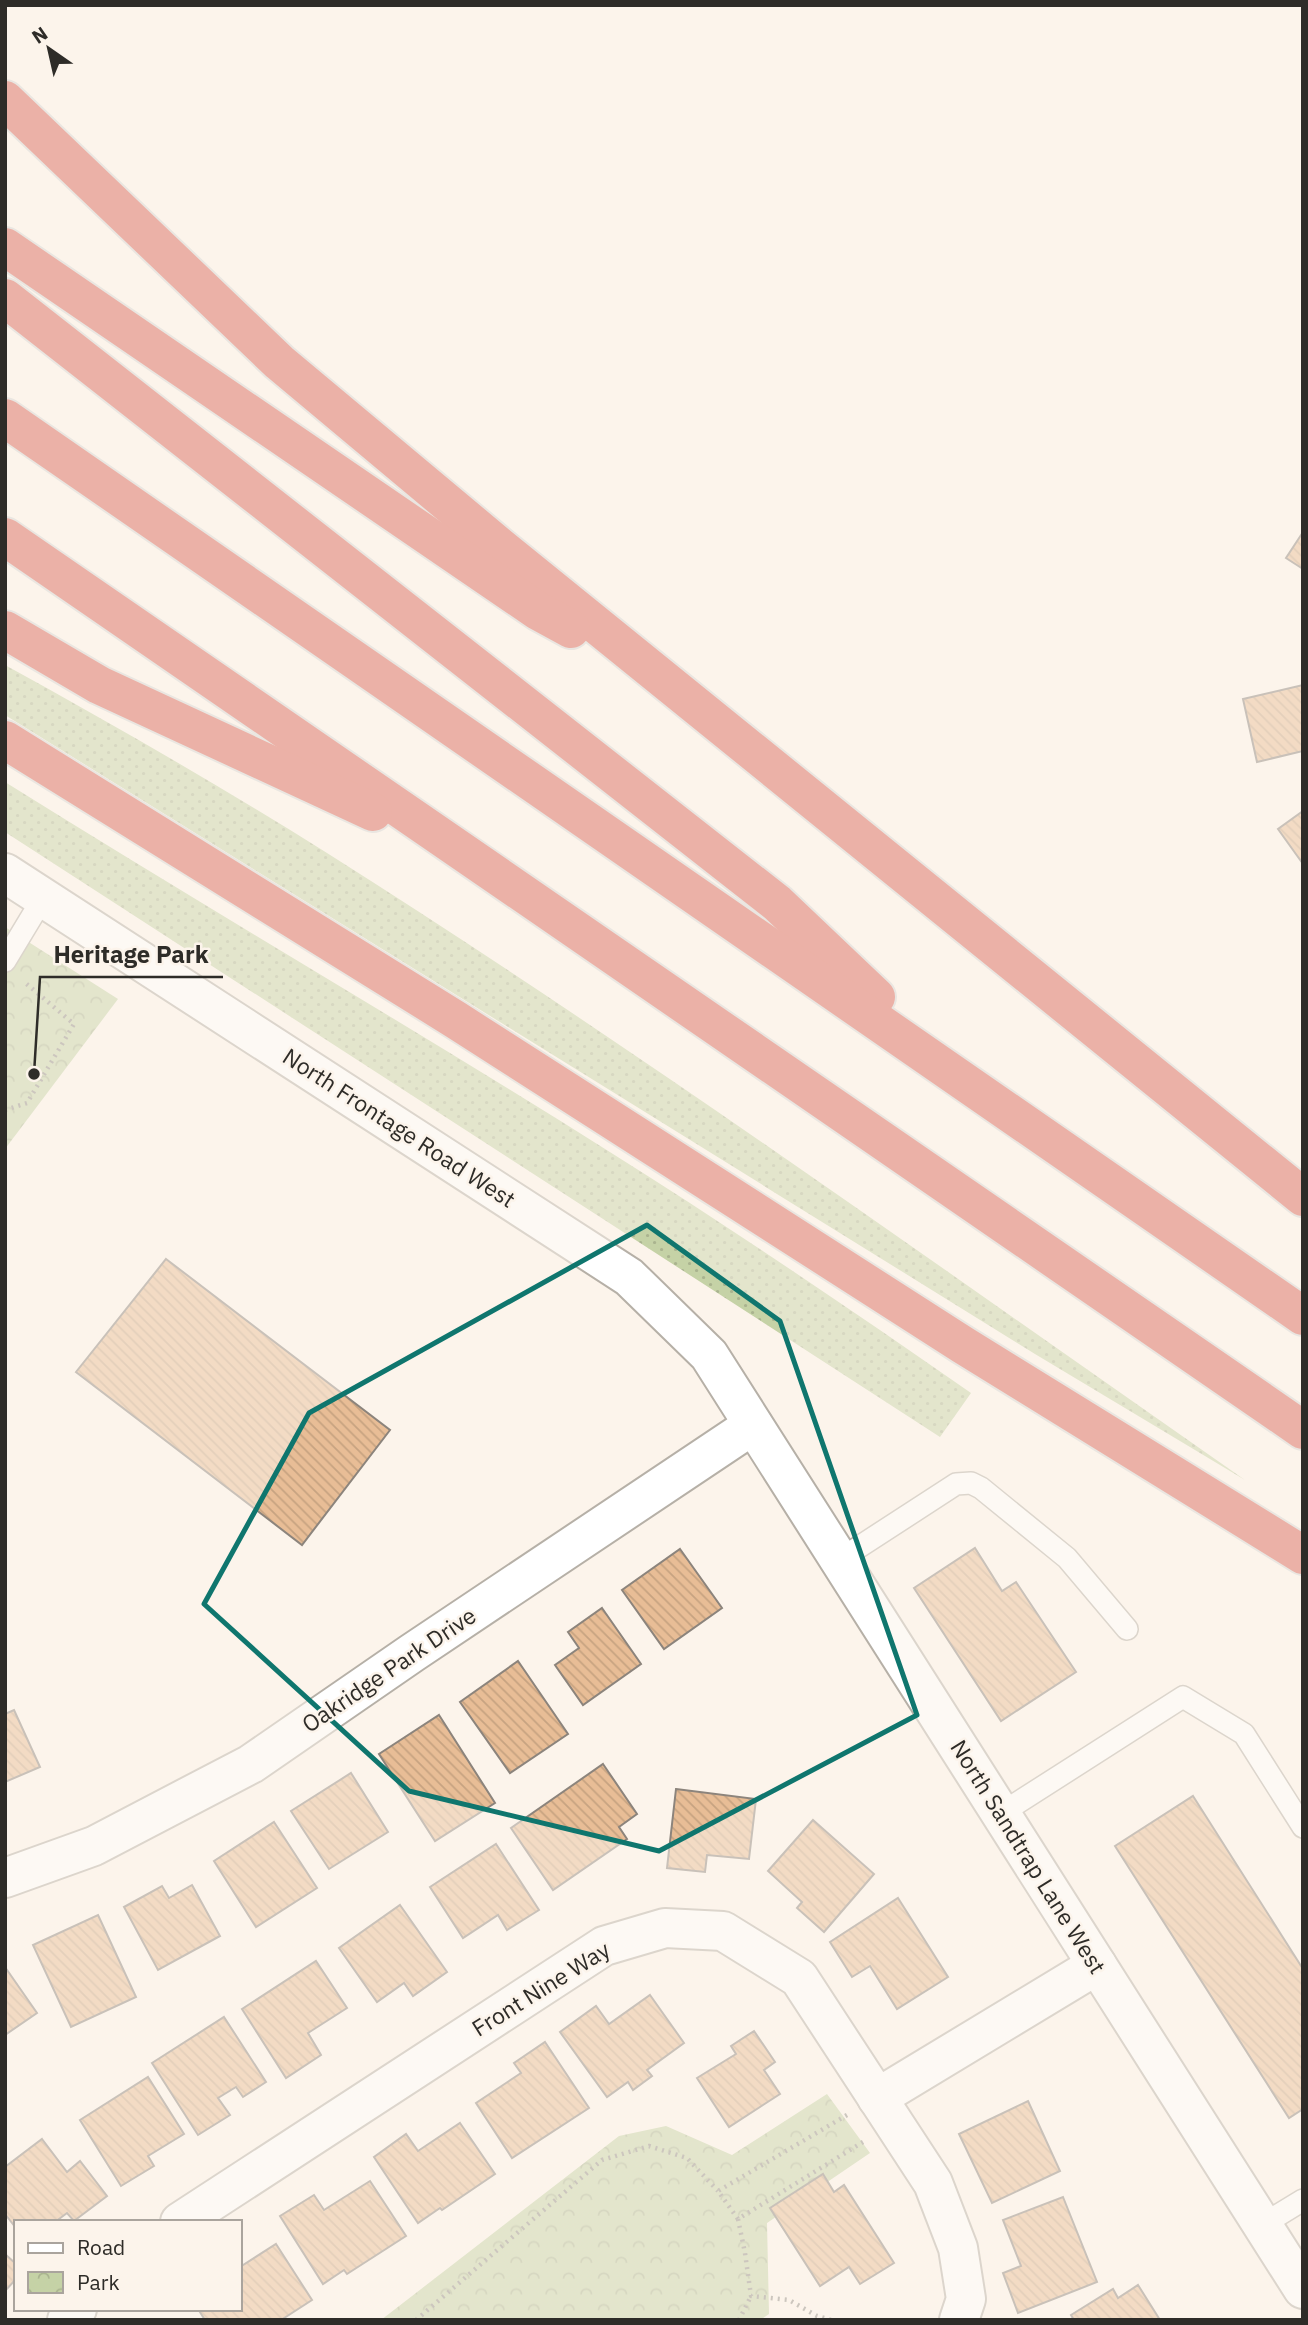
<svg xmlns="http://www.w3.org/2000/svg" width="1308" height="2325" viewBox="0 0 1308 2325" font-family="'IBM Plex Sans',sans-serif">
	<style>
		.grass { fill: url(#grass-dots) }
		.park { fill: url(#park-crowns) }
		.building { fill: url(#building-back-hatch); stroke: #8c847c; stroke-width: 2 }
		.lines { fill: none; stroke-linecap: round; stroke-linejoin: round }
		.service-casing { stroke: #b6b0a7; stroke-width: 24 }
		.minor-casing { stroke: #b6b0a7; stroke-width: 42 }
		.tertiary-casing { stroke: #b6b0a7; stroke-width: 42 }
		.motorway-casing { stroke: #d5d5d4; stroke-width: 42 }
		.path { stroke: #938e88; stroke-width: 4.5; stroke-dasharray: 2 5; stroke-linecap: butt }
		.service { stroke: #fff; stroke-width: 21 }
		.minor { stroke: #fff; stroke-width: 38 }
		.tertiary { stroke: #fff; stroke-width: 38 }
		.motorway { stroke: #d86054; stroke-width: 38 }
		.marked { fill: none; stroke: #0f766e; stroke-width: 5; stroke-linejoin: round }
		.labels { text-anchor: middle; stroke-width: 5; stroke-linejoin: round; paint-order: stroke }
		.street-label { font-size: 23px; fill: #2e2c28; stroke: #fcf4eb }
		.leader { fill: none; stroke: #2e2c28; stroke-width: 2.5 }
		.callout-dot { fill: #2e2c28; stroke: #fcf4eb; stroke-width: 2.5 }
		.callout-label { font-size: 24px; text-anchor: middle; font-weight: bold; fill: #2e2c28; stroke: #fcf4eb; stroke-width: 5; stroke-linejoin: round; paint-order: stroke }
	</style>
	<defs>
		<pattern id="grass-dots" width="8" height="8" patternUnits="userSpaceOnUse" patternTransform="scale(1.75)"><rect width="8" height="8" fill="#c5d2a6"/><path d="M2 2h.1M6 6h.1" fill="none" stroke="#aab48f" stroke-width="1.8" stroke-linecap="round"/></pattern>
		<pattern id="park-crowns" width="20" height="18" patternUnits="userSpaceOnUse" patternTransform="scale(1.75)"><rect width="20" height="18" fill="#c5d2a6"/><path d="M2 6a3 3 0 1 1 6 0M12 15a3 3 0 1 1 6 0" fill="none" stroke="#aab48f"/></pattern>
		<pattern id="building-back-hatch" width="6" height="6" patternUnits="userSpaceOnUse" patternTransform="scale(1.75)"><rect width="6" height="6" fill="#e8bd96"/><path d="M-1 5l2 2M0 0l6 6M5-1l2 2" fill="none" stroke="#c7a381"/></pattern>
	</defs>
	<rect width="100%" height="100%" fill="#fcf4eb"/>
	<!-- grass -->
	<g class="grass">
		<path d="M 5,665 C 114,725 222,787 327,853 C 640,1051 941,1268 1245,1480 L 1035,1354 L 5,715 Z"/>
		<path d="M 5,782 C 206,908 412,1027 613,1154 C 734,1230 853,1311 971,1393 L 940,1437 L 5,832 Z"/>
	</g>
	<!-- park -->
	<g class="park">
		<polygon points="5,927 118,999 5,1149"/>
		<polygon points="827,2094 870,2153 767,2223 769,2314 760,2320 381,2320 619,2136 666,2126 732,2155"/>
	</g>
	<!-- building -->
	<g class="building">
		<polygon points="1303,532 1303,569 1286,558"/>
		<polygon points="1303,685 1303,751 1257,762 1243,699"/>
		<polygon points="1303,811 1303,864 1278,829"/>
		<polygon points="166,1259 390,1430 302,1545 76,1372"/>
		<polygon points="975,1548 1002,1591 1016,1582 1076,1672 1001,1721 914,1588"/>
		<polygon points="680,1549 722,1608 664,1649 622,1590"/>
		<polygon points="602,1608 641,1664 583,1705 555,1665 579,1648 568,1632"/>
		<polygon points="518,1661 568,1734 510,1773 460,1702"/>
		<polygon points="14,1710 40,1767 5,1782 5,1714"/>
		<polygon points="439,1715 495,1803 435,1841 379,1754"/>
		<polygon points="603,1764 637,1814 619,1827 627,1839 553,1890 511,1828"/>
		<polygon points="351,1773 388,1832 329,1869 291,1811"/>
		<polygon points="676,1789 756,1799 749,1859 707,1855 705,1872 667,1868"/>
		<polygon points="1193,1796 1303,1969 1303,2109 1289,2118 1115,1846"/>
		<polygon points="813,1820 874,1874 824,1932 797,1908 802,1902 768,1871"/>
		<polygon points="274,1822 317,1888 256,1927 214,1861"/>
		<polygon points="496,1844 539,1910 507,1930 498,1915 463,1938 430,1887"/>
		<polygon points="192,1885 220,1936 158,1970 124,1907 162,1886 169,1898"/>
		<polygon points="898,1898 948,1977 897,2009 870,1966 852,1977 830,1942"/>
		<polygon points="400,1905 447,1972 413,1996 404,1983 377,2002 339,1948"/>
		<polygon points="98,1915 136,1997 71,2027 33,1945"/>
		<polygon points="316,1961 347,2008 308,2033 321,2055 286,2078 242,2009"/>
		<polygon points="5,1967 37,2013 5,2035"/>
		<polygon points="650,1995 684,2043 647,2070 652,2076 633,2090 628,2082 607,2097 560,2032 596,2006 609,2024"/>
		<polygon points="224,2017 266,2082 243,2097 236,2087 218,2098 230,2115 198,2135 152,2063"/>
		<polygon points="754,2031 775,2062 764,2070 780,2094 729,2127 697,2078 736,2054 731,2046"/>
		<polygon points="545,2042 589,2108 512,2158 476,2103 521,2073 514,2063"/>
		<polygon points="148,2077 184,2134 148,2156 154,2166 121,2186 80,2120"/>
		<polygon points="1028,2101 1060,2171 992,2203 959,2134"/>
		<polygon points="460,2123 495,2174 442,2210 440,2208 418,2223 374,2157 406,2134 418,2151"/>
		<polygon points="42,2139 67,2172 80,2161 107,2196 74,2221 67,2213 55,2222 16,2222 16,2228 5,2214 5,2167"/>
		<polygon points="823,2174 834,2192 844,2185 894,2263 860,2284 849,2267 820,2286 770,2208"/>
		<polygon points="370,2181 406,2236 347,2274 344,2270 323,2284 280,2216 314,2195 324,2210"/>
		<polygon points="1063,2197 1097,2282 1018,2313 1003,2273 1021,2266 1003,2220"/>
		<polygon points="276,2244 312,2300 281,2320 205,2320 198,2309 240,2309 240,2267"/>
		<polygon points="5,2254 16,2264 16,2279 5,2291"/>
		<polygon points="1138,2285 1160,2320 1074,2320 1071,2315 1113,2289 1118,2298"/>
	</g>
	<g class="lines">
		<!-- service casing -->
		<g class="service-casing">
			<g id="service">
				<polyline points="5,961 43,898"/>
				<polyline points="839,1560 956,1484 971,1483 981,1488 1067,1558 1127,1629"/>
				<polyline points="1000,1814 1183,1697 1244,1734 1303,1827"/>
				<polyline points="1262,2225 1303,2200"/>
			</g>
		</g>
		<!-- minor casing -->
		<g class="minor-casing">
			<g id="minor">
				<polyline points="5,1878 94,1846 251,1764 412,1653 753,1425"/>
				<polyline points="877,2098 1097,1965"/>
				<polyline points="180,2222 604,1946 665,1928 723,1931 799,1978 933,2183 958,2248 966,2299 959,2320"/>
				<polyline points="67,2320 77,2309"/>
			</g>
		</g>
		<!-- tertiary casing -->
		<g class="tertiary-casing">
			<polyline id="tertiary" points="5,873 629,1277 709,1355 1303,2289"/>
		</g>
		<!-- motorway casing -->
		<g class="motorway-casing">
			<g id="motorway">
				<polyline points="5,100 279,362 499,546 1303,1197"/>
				<polyline points="5,247 538,611 571,629"/>
				<polyline points="5,298 777,903 876,997"/>
				<polyline points="5,418 1303,1316"/>
				<polyline points="5,537 1303,1430"/>
				<polyline points="5,630 99,685 373,812"/>
				<polyline points="5,740 456,1020 963,1345 1303,1555"/>
			</g>
		</g>
		<!-- path -->
		<g class="path">
			<polyline points="5,1110 27,1103 74,1024 23,981"/>
			<polyline points="847,2115 718,2191 738,2219 863,2142"/>
			<polyline points="738,2219 745,2253 751,2296 789,2300 817,2316 831,2320"/>
			<polyline points="416,2320 602,2160 649,2146 687,2158 718,2191"/>
			<polyline points="739,2320 751,2296"/>
		</g>
		<!-- service -->
		<use href="#service" class="service"/>
		<!-- minor -->
		<use href="#minor" class="minor"/>
		<!-- tertiary -->
		<use href="#tertiary" class="tertiary"/>
		<!-- motorway -->
		<use href="#motorway" class="motorway"/>
	</g>
	<!-- marked area -->
	<path d="M0 0H1308V2325H0ZM 647,1225 L 780,1321 L 917,1715 L 659,1851 L 409,1791 L 204,1604 L 309,1413 Z" fill="#fcf4eb" fill-opacity=".55" fill-rule="evenodd"/>
	<path class="marked" d="M 647,1225 L 780,1321 L 917,1715 L 659,1851 L 409,1791 L 204,1604 L 309,1413 Z"/>
	<g class="labels">
		<!-- street labels -->
		<g class="street-label">
			<text transform="translate(399 1128) rotate(33)" y="8">North Frontage Road West</text>
			<text transform="translate(389 1670) rotate(-34)" y="8">Oakridge Park Drive</text>
			<text transform="translate(1028 1857) rotate(58)" y="8">North Sandtrap Lane West</text>
			<text transform="translate(541 1989) rotate(-32)" y="8">Front Nine Way</text>
		</g>
	</g>
	<!-- callouts -->
	<path class="leader" d="M34 1074L40 977H223"/>
	<circle class="callout-dot" cx="34" cy="1074" r="7"/>
	<g class="callout-label">
		<text x="131" y="963">Heritage Park</text>
	</g>
	<!-- border -->
	<rect width="1308" height="2325" fill="none" stroke="#2e2c28" stroke-width="14"/>
	<!-- legend -->
	<rect x="14" y="2220" width="228" height="91" fill="#fcf4eb" stroke="#aaa49d" stroke-width="2"/>
	<rect x="28" y="2243" width="35" height="10" fill="#ffffff" stroke="#aaa49d" stroke-width="2"/>
	<text x="77" y="2255" font-size="21" fill="#2e2c28">Road</text>
	<rect x="28" y="2272" width="35" height="21" fill="url(#park-crowns)" stroke="#aaa49d" stroke-width="2"/>
	<text x="77" y="2290" font-size="21" fill="#2e2c28">Park</text>
	<!-- north arrow -->
	<g transform="translate(49 49) rotate(326)" stroke="#fcf4eb" stroke-width="5" paint-order="stroke">
	<path d="M0-5L12 26L0 18L-12 26Z" fill="#2e2c28"/>
	<text y="-10" font-size="19" font-weight="bold" text-anchor="middle" fill="#2e2c28">N</text>
	</g>
</svg>
